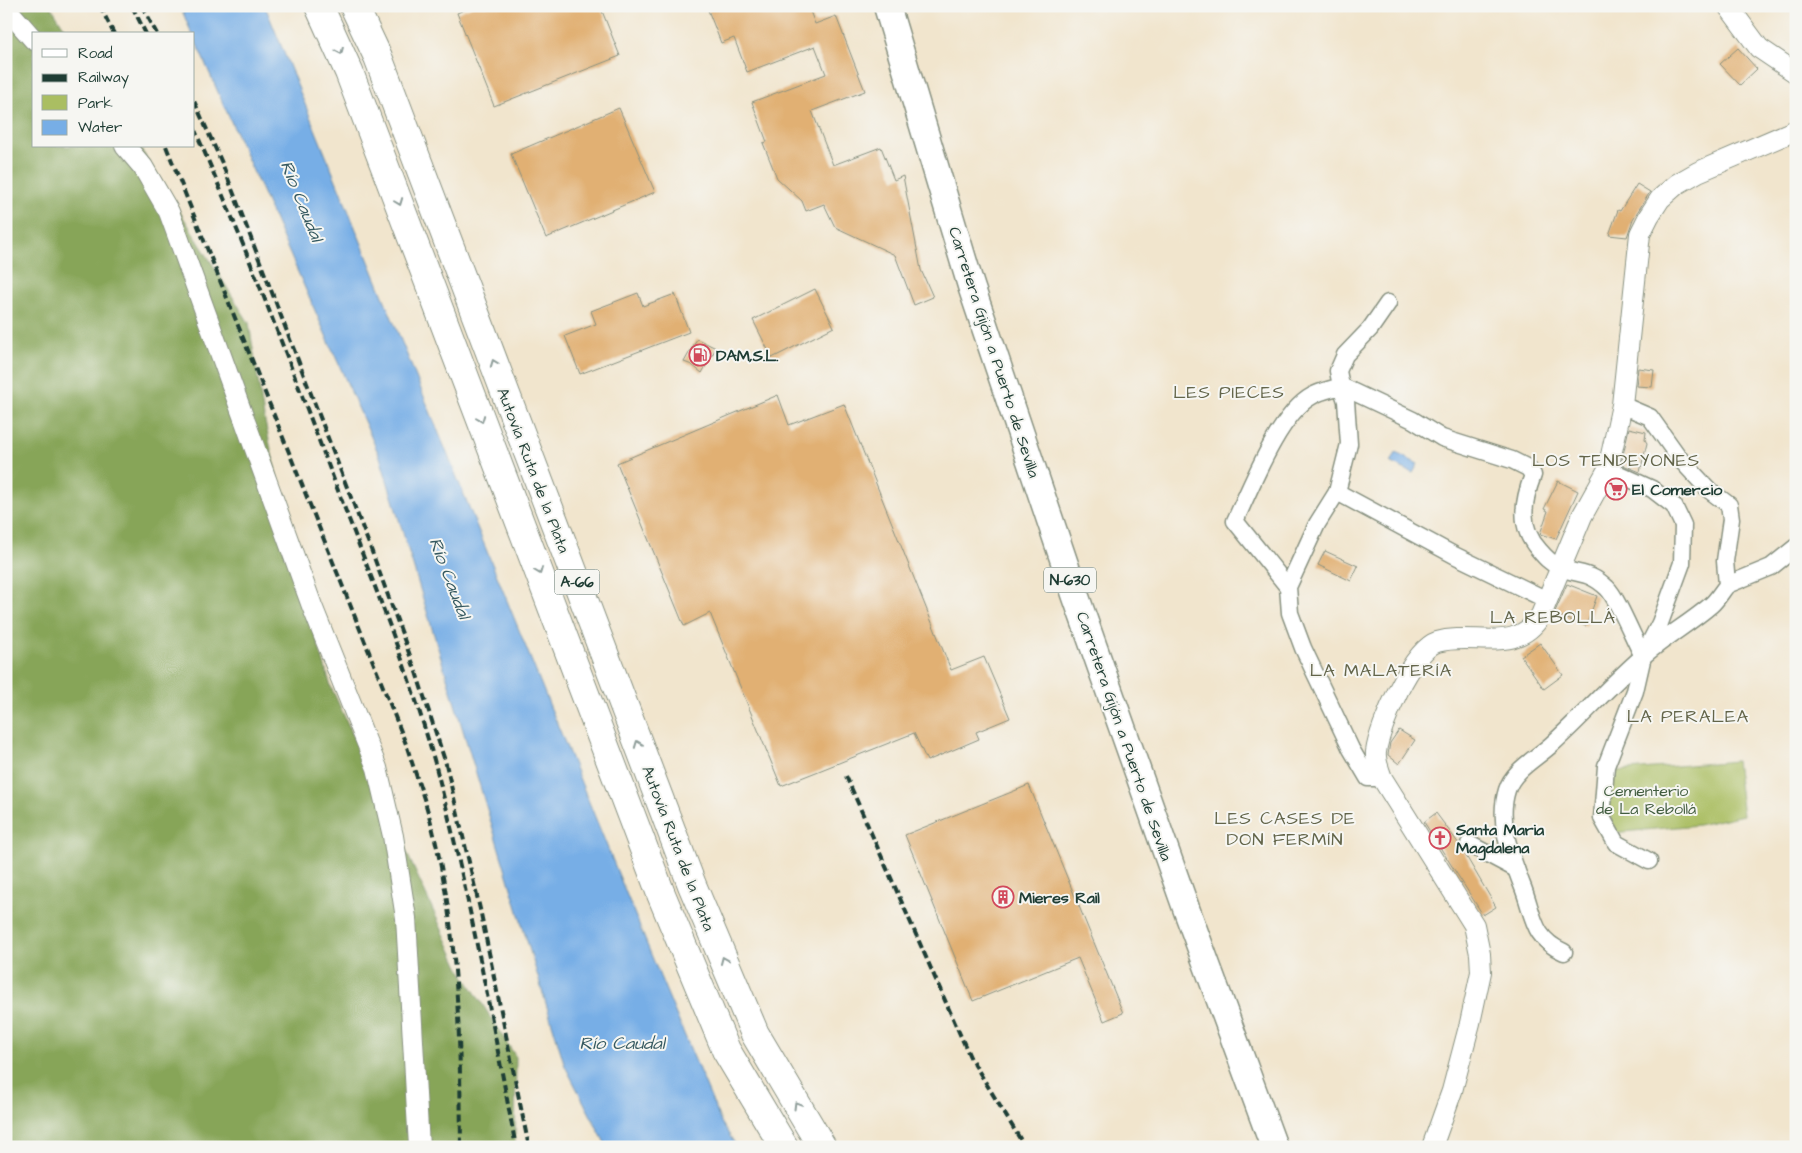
<svg xmlns="http://www.w3.org/2000/svg" width="1802" height="1153" viewBox="0 0 1802 1153" font-family="'Architects Daughter',sans-serif">
	<style>
		.green { fill: #aabe62; stroke: #647e4b }
		.forest { fill: #87a558; stroke: #537146 }
		.water { fill: #77aee6; stroke: #4b768d }
		.building { fill: #e1b073 }
		.lines { fill: none; stroke-linecap: round; stroke-linejoin: round }
		.minor-casing { stroke: #889180; stroke-width: 19 }
		.tertiary-casing { stroke: #889180; stroke-width: 22 }
		.trunk-casing { stroke: #889180; stroke-width: 29 }
		.motorway-casing { stroke: #889180; stroke-width: 30 }
		.minor { stroke: #fff; stroke-width: 16 }
		.tertiary { stroke: #fff; stroke-width: 20 }
		.trunk { stroke: #fff; stroke-width: 26 }
		.motorway { stroke: #fff; stroke-width: 28 }
		.rail { stroke: #1f3d34; stroke-width: 4; stroke-dasharray: 8 4; stroke-linecap: butt }
		.oneway { stroke: #8f9e9a }
		.labels { text-anchor: middle; stroke-width: 4; stroke-linejoin: round; paint-order: stroke }
		.shield { fill: #f6f6f2; stroke: #60746d; stroke-width: 1 }
		.shield-label { font-size: 15px; font-weight: bold; fill: #1f3d34 }
		.street-label { font-size: 16px; fill: #1f3d34; stroke: #f6f6f2 }
		.poi-label { font-size: 16px; font-weight: bold; fill: #1f3d34; stroke: #f6f6f2; text-anchor: start }
		.park-label { font-size: 16px; fill: #425d40; stroke: #f6f6f2 }
		.water-label { font-size: 18px; font-style: italic; fill: #355960; stroke: #f6f6f2 }
		.neighbourhood-label { font-size: 18px; letter-spacing: 1px; fill: #63654a; stroke: #f6f6f2 }
	</style>
	<rect width="100%" height="100%" fill="#f6f6f2"/>
	<filter id="ink" filterUnits="userSpaceOnUse"><feTurbulence type="fractalNoise" baseFrequency=".02" numOctaves="2"/><feDisplacementMap in="SourceGraphic" scale="10" xChannelSelector="R" yChannelSelector="G"/><feConvolveMatrix kernelMatrix="1 2 1 2 8 2 1 2 1" color-interpolation-filters="sRGB"/></filter>
	<filter id="wash" filterUnits="userSpaceOnUse"><feTurbulence type="fractalNoise" baseFrequency=".0096" numOctaves="4" result="noise"/><feDisplacementMap in="SourceGraphic" scale="20" xChannelSelector="R" yChannelSelector="G"/><feGaussianBlur stdDeviation="1.12" result="paint"/><feColorMatrix in="noise" values="0 0 0 0 0 0 0 0 0 0 0 0 0 0 0 0 0 1.4 0 .05"/><feComposite in="paint" operator="in"/></filter>
	<g filter="url(#wash)">
		<rect width="100%" height="100%" fill="#f1e5cd"/>
		<!-- green -->
		<polygon class="green" points="1736,761 1743,815 1698,825 1612,833 1606,772"/>
		<!-- forest -->
		<polygon class="forest" points="6,6 51,6 68,34 34,34 34,146 139,146 249,323 264,417 300,583 331,687 460,969 516,1057 515,1147 6,1147"/>
		<!-- water -->
		<g class="water">
			<polygon points="180,6 265,6 659,974 721,1122 737,1147 607,1147 565,1066 380,457 194,38 194,34 192,34"/>
			<polygon points="1396,453 1418,464 1413,473 1391,463"/>
		</g>
		<g id="blocks">
			<!-- building -->
			<g class="building">
				<polygon points="473,6 600,6 620,56 494,106 457,13"/>
				<polygon points="719,6 808,6 815,24 836,16 865,91 812,111 833,165 881,147 894,180 903,176 921,270 933,297 914,305 895,255 835,227 824,204 806,211 802,201 777,178 763,143 767,142 752,102 826,74 815,46 747,72 734,38 721,43 708,10"/>
				<polygon points="1738,48 1757,69 1740,85 1720,64"/>
				<polygon points="619,108 655,192 546,238 511,154"/>
				<polygon points="1637,184 1650,192 1633,219 1627,237 1609,235 1618,210 1620,211"/>
				<polygon points="815,289 834,327 772,358 753,320"/>
				<polygon points="638,293 643,306 675,294 689,332 580,374 565,336 596,324 591,311"/>
				<polygon points="697,339 716,348 702,373 692,365 684,362"/>
				<polygon points="1638,368 1654,370 1652,387 1636,386"/>
				<polygon points="778,395 789,425 844,404 951,670 984,657 1010,718 976,732 979,739 927,761 914,733 781,786 710,613 684,626 617,463"/>
				<polygon points="1629,428 1646,432 1645,440 1647,443 1640,472 1621,464"/>
				<polygon points="1558,481 1578,491 1556,539 1540,534 1548,511 1544,509"/>
				<polygon points="1325,551 1358,566 1351,581 1318,565"/>
				<polygon points="1567,584 1597,596 1586,626 1554,614"/>
				<polygon points="1540,643 1563,675 1544,689 1521,656"/>
				<polygon points="1399,730 1415,740 1399,764 1388,755 1390,743"/>
				<polygon points="1029,785 1123,1013 1104,1021 1078,958 973,1001 905,835"/>
				<polygon points="1436,813 1459,844 1496,907 1483,915 1424,822"/>
			</g>
		</g>
	</g>
	<g filter="url(#ink)">
		<use href="#blocks" fill-opacity="0" stroke="#889180" stroke-width="1"/>
		<g class="lines">
			<!-- minor casing -->
			<g class="minor-casing">
				<g id="minor">
					<path d="M 1388,303 L 1370,329 L 1345,355 L 1338,371 L 1341,386 L 1413,420 L 1442,438 L 1512,460 L 1528,468 L 1533,475 C 1523,501 1518,527 1539,550 C 1545,557 1550,563 1559,567 C 1579,576 1588,570 1607,588 C 1617,597 1635,642 1643,656"/>
					<polyline points="1608,469 1652,489 1674,506 1683,525 1682,563 1660,623 1643,656 1635,691 1606,766 1602,818 1616,843 1649,861"/>
					<polyline points="1337,492 1454,555 1547,600"/>
					<polyline points="1727,585 1771,567 1796,547"/>
					<path d="M 1288,587 L 1235,521 C 1251,487 1279,414 1312,396 C 1320,391 1332,389 1341,386 L 1346,401 L 1349,444 L 1337,492 L 1317,524 L 1288,587 L 1290,613 L 1303,648 L 1351,749 L 1368,778 L 1382,778"/>
					<polyline points="1469,844 1516,869"/>
					<path d="M 1564,952 C 1531,938 1534,914 1522,885 C 1511,856 1497,821 1507,790 C 1513,770 1537,758 1552,744 C 1583,716 1610,685 1641,658 C 1663,638 1689,624 1711,605 C 1717,600 1722,591 1727,585 L 1725,561 L 1731,519 L 1729,505 L 1709,490 L 1680,459 L 1650,417 L 1622,405"/>
				</g>
			</g>
			<!-- tertiary casing -->
			<g class="tertiary-casing">
				<g id="tertiary">
					<polyline points="1728,6 1759,48 1796,73"/>
					<polyline points="6,8 34,40"/>
					<polyline points="125,146 143,167 169,212 312,606 377,768 393,836 406,918 419,1147"/>
					<path d="M 1432,1147 L 1452,1091 L 1470,1023 L 1481,972 L 1480,954 L 1474,925 L 1382,778 C 1379,770 1375,760 1376,752 C 1379,727 1412,650 1437,642 C 1474,631 1516,656 1541,615 L 1582,516 L 1608,469 L 1622,405 L 1640,234 L 1649,216 L 1660,199 L 1677,184 L 1698,172 L 1796,130"/>
				</g>
			</g>
			<!-- trunk casing -->
			<g class="trunk-casing">
				<polyline id="trunk" points="887,6 971,286 1076,597 1187,911 1274,1147"/>
			</g>
			<!-- motorway casing -->
			<g class="motorway-casing">
				<g id="motorway">
					<polyline points="319,6 349,72 661,894 726,1050 784,1147"/>
					<polyline points="354,6 378,57 692,885 755,1034 822,1147"/>
				</g>
			</g>
			<!-- minor -->
			<use href="#minor" class="minor"/>
			<!-- tertiary -->
			<use href="#tertiary" class="tertiary"/>
			<!-- trunk -->
			<use href="#trunk" class="trunk"/>
			<!-- motorway -->
			<use href="#motorway" class="motorway"/>
			<!-- rail -->
			<g class="rail">
				<polyline points="100,6 114,34"/>
				<polyline points="132,6 146,34"/>
				<polyline points="142,6 157,34"/>
				<polyline points="194,101 222,163 372,552 416,672 446,764 480,909 529,1147"/>
				<path d="M 194,128 C 246,246 291,367 337,488 C 372,580 410,672 436,767 C 469,893 492,1020 516,1147"/>
				<path d="M 166,146 L 406,744 C 416,776 428,807 435,839 C 459,941 460,1043 461,1147"/>
				<polyline points="846,776 970,1057 1025,1147"/>
			</g>
		</g>
		<!-- one-way arrows -->
		<defs><path id="oneway-chevron" d="M-2-3.5L2.5 0L-2 3.5" fill="none" stroke-width="1.6" stroke-linecap="round" stroke-linejoin="round" transform="scale(1.25)"/></defs>
		<g class="oneway">
			<use href="#oneway-chevron" transform="translate(340 51) rotate(66)"/>
			<use href="#oneway-chevron" transform="translate(399 202) rotate(69)"/>
			<use href="#oneway-chevron" transform="translate(494 363) rotate(-111)"/>
			<use href="#oneway-chevron" transform="translate(481 419) rotate(69)"/>
			<use href="#oneway-chevron" transform="translate(539 571) rotate(69)"/>
			<use href="#oneway-chevron" transform="translate(638 744) rotate(-111)"/>
			<use href="#oneway-chevron" transform="translate(724 960) rotate(-113)"/>
			<use href="#oneway-chevron" transform="translate(797 1105) rotate(-121)"/>
		</g>
	</g>
	<!-- icons -->
	<defs>
		<g id="fuel-ring" transform="scale(1.125)"><circle r="9.5" fill="#f6f6f2" stroke="#d1495b" stroke-width="1.5"/><path d="M-5.5-6h7V0h2V4h1.3V-2.5L3-4.5l.8-.8L6-3V5H2.5V1h-1V6h-7ZM-4.2-4.7v3.2H.2V-4.7Z" fill="#d1495b"/></g>
		<g id="supermarket-ring" transform="scale(1.125)"><circle r="9.5" fill="#f6f6f2" stroke="#d1495b" stroke-width="1.5"/><path d="M-6-5.5h2.5l.6 2H6L4.5 2H-2.5L-4.4-4H-6ZM-1.5 3.2a1.3 1.3 0 1 0 .1 0ZM3 3.2a1.3 1.3 0 1 0 .1 0Z" fill="#d1495b"/></g>
		<g id="church-ring" transform="scale(1.125)"><circle r="9.5" fill="#f6f6f2" stroke="#d1495b" stroke-width="1.5"/><path d="M-1.2-6h2.4v3.5h3.3v2.4h-3.3V6h-2.4V-.1h-3.3v-2.4h3.3Z" fill="#d1495b"/></g>
		<g id="building-ring" transform="scale(1.125)"><circle r="9.5" fill="#f6f6f2" stroke="#d1495b" stroke-width="1.5"/><path d="M-4-6H4V6H1V3H-1V6H-4ZM-2.5-4.3h1.7v1.8h-1.7ZM.8-4.3h1.7v1.8H.8ZM-2.5-1h1.7V.8h-1.7ZM.8-1h1.7V.8H.8Z" fill="#d1495b"/></g>
	</defs>
	<g fill-rule="evenodd">
		<use href="#fuel-ring" x="700" y="355"/>
		<use href="#supermarket-ring" x="1616" y="489"/>
		<use href="#church-ring" x="1440" y="838"/>
		<use href="#building-ring" x="1003" y="897"/>
	</g>
	<g class="labels">
		<!-- shield labels -->
		<g class="shield">
			<rect x="1044" y="567.5" width="52" height="25" rx="4"/>
			<rect x="554.5" y="569.5" width="45" height="25" rx="4"/>
		</g>
		<g class="shield-label">
			<text x="1070" y="585">N-630</text>
			<text x="577" y="587">A-66</text>
		</g>
		<!-- street labels -->
		<g class="street-label">
			<text transform="translate(995 352) rotate(72)" y="6">Carretera Gijón a Puerto de Sevilla</text>
			<text transform="translate(534 470) rotate(69)" y="6">Autovía Ruta de la Plata</text>
			<text transform="translate(1125 736) rotate(71)" y="6">Carretera Gijón a Puerto de Sevilla</text>
			<text transform="translate(679 848) rotate(69)" y="6">Autovía Ruta de la Plata</text>
		</g>
		<!-- poi labels -->
		<g class="poi-label">
			<text x="716" y="361">DAM,S.L.</text>
			<text x="1632" y="495">El Comercio</text>
			<text x="1456" y="835">Santa Maria<tspan x="1456" dy="18">Magdalena</tspan></text>
			<text x="1019" y="903">Mieres Rail</text>
		</g>
		<!-- park labels -->
		<g class="park-label">
			<text x="1646" y="796">Cementerio<tspan x="1646" dy="18">de La Rebollá</tspan></text>
		</g>
		<!-- water labels -->
		<g class="water-label">
			<text transform="translate(302 201) rotate(68)" y="6">Río Caudal</text>
			<text transform="translate(450 578) rotate(69)" y="6">Río Caudal</text>
			<text x="622" y="1049">Río Caudal</text>
		</g>
		<!-- neighbourhood labels -->
		<g class="neighbourhood-label">
			<text x="1229" y="398">LES PIECES</text>
			<text x="1616" y="466">LOS TENDEYONES</text>
			<text x="1553" y="623">LA REBOLLÁ</text>
			<text x="1381" y="676">LA MALATERÍA</text>
			<text x="1688" y="722">LA PERALEA</text>
			<text x="1285" y="824">LES CASES DE<tspan x="1285" dy="21">DON FERMÍN</tspan></text>
		</g>
	</g>
	<!-- margin -->
	<rect width="1802" height="1153" fill="none" stroke="#f6f6f2" stroke-width="25"/>
	<!-- legend -->
	<rect x="32" y="32" width="162" height="115" fill="#f6f6f2" stroke="#a0aca6"/>
	<rect x="42" y="49" width="25" height="8" fill="#ffffff" stroke="#a0aca6"/>
	<text x="78" y="58" font-size="15" fill="#1f3d34">Road</text>
	<rect x="42" y="74" width="25" height="8" fill="#1f3d34" stroke="#a0aca6"/>
	<text x="78" y="82" font-size="15" fill="#1f3d34">Railway</text>
	<rect x="42" y="95" width="25" height="15" fill="#aabe62" stroke="#a0aca6"/>
	<text x="78" y="108" font-size="15" fill="#1f3d34">Park</text>
	<rect x="42" y="120" width="25" height="15" fill="#77aee6" stroke="#a0aca6"/>
	<text x="78" y="132" font-size="15" fill="#1f3d34">Water</text>
</svg>
